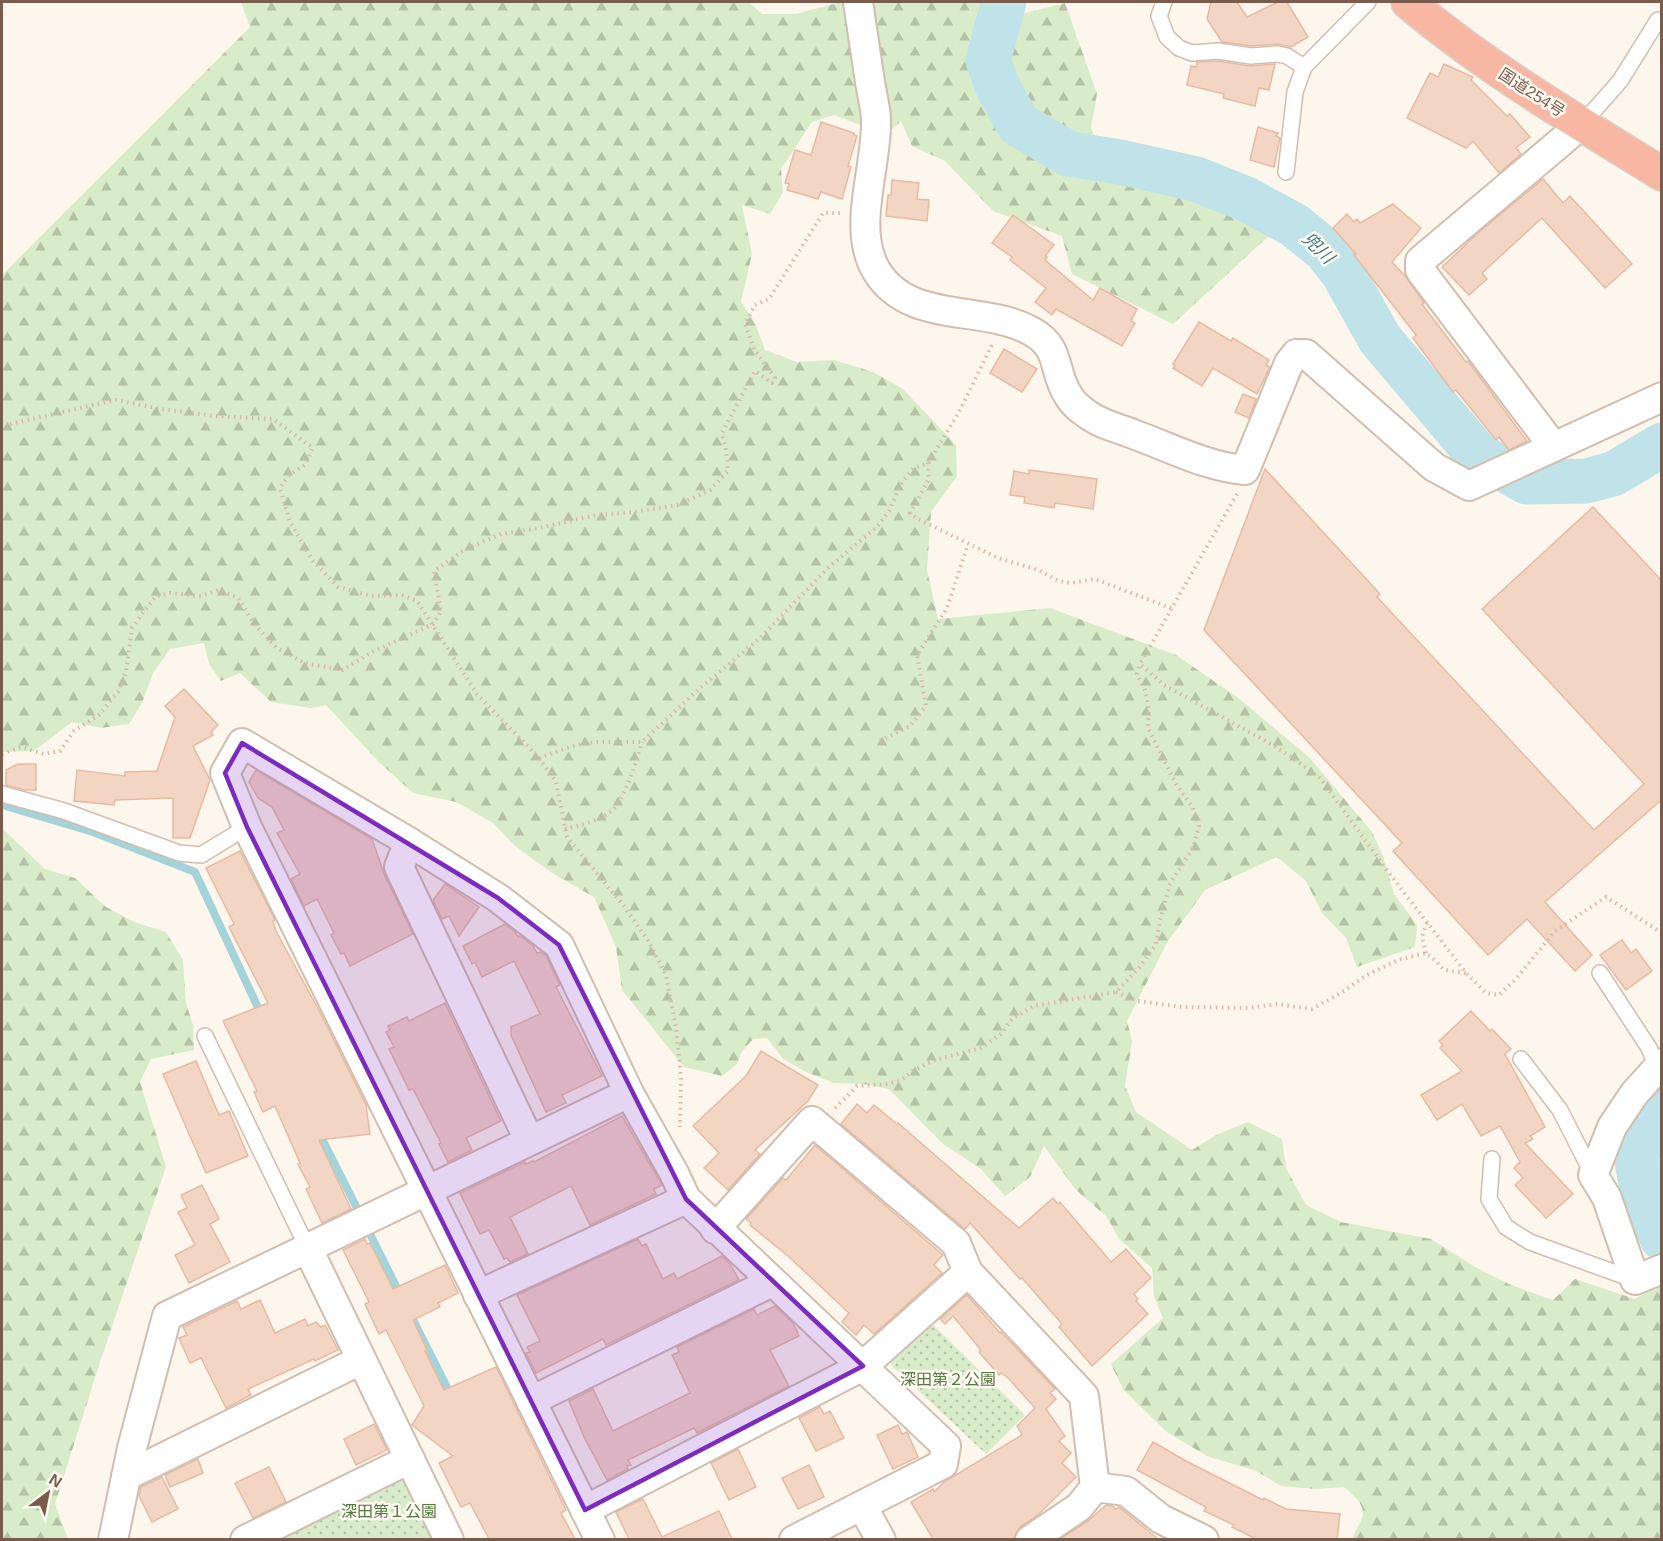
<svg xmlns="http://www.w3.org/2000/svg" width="1663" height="1541" viewBox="0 0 1663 1541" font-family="Arial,'Noto Sans JP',sans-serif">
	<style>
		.forest { fill: url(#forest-firs) }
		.park { fill: url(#park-dots) }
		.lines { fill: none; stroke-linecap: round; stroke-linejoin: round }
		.stream { stroke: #a5d3da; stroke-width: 8 }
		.river { stroke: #bfe3e8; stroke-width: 45 }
		.building { fill: #f3d5c3; stroke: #e6bba3; stroke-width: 1.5 }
		.lane-casing { stroke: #d1beb0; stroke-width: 18 }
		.street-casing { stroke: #d1beb0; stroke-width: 32 }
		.highway-casing { stroke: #dad1cd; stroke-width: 36 }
		.path { stroke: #d9b8a5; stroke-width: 4; stroke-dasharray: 1.5 4.5; stroke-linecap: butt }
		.lane { stroke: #fff; stroke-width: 15 }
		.street { stroke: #fff; stroke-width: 28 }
		.highway { stroke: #f7b7a3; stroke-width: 33 }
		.marked { fill: #7b2cbf; fill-opacity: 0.2; stroke: #7b2cbf; stroke-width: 4.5; stroke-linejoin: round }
		.labels { text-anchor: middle; stroke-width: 5; stroke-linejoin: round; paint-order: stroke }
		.street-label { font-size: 16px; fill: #7a5c4d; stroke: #fffaf3 }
		.park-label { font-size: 16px; fill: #537a41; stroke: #fffaf3 }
		.water-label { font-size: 18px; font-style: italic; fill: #437c86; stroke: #fffaf3 }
	</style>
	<defs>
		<pattern id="forest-firs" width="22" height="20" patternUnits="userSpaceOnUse" patternTransform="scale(1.5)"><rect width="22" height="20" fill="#d8ecc9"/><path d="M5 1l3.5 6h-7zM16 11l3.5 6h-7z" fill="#b4c2a5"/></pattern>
		<pattern id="park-dots" width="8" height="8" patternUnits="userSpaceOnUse" patternTransform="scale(1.5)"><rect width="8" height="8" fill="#d8ecc9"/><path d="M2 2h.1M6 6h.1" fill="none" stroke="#b4c2a5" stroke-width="1.8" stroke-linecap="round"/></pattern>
	</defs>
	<rect width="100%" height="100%" fill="#fdf6ec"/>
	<!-- forest -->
	<g class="forest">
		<path d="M 241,2 L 749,2 L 762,14 L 796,14 L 841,2 L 1011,2 L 1017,15 L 1065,3 L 1097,94 L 1091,128 L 1113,180 L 1191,194 L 1230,205 L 1272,233 L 1173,324 L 1072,274 L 1062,236 L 993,211 L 945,161 L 912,146 L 901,121 L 886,135 L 834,115 L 812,122 L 781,169 L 783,192 L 770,214 L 742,205 L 752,254 L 741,302 L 755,323 L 765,350 L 797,362 L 834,360 L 873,372 L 903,389 L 956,445 L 957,476 L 931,512 L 927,570 L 938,619 L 1050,608 L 1176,655 L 1237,697 L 1310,758 L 1372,832 L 1383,856 L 1394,894 L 1417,925 L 1415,947 L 1357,967 L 1346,938 L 1322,913 L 1306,881 L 1277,857 L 1205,890 L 1168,941 L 1127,1021 L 1132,1041 L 1125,1086 L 1136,1112 L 1192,1150 L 1216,1135 L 1248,1122 L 1282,1139 L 1286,1168 L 1306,1205 L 1341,1222 L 1431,1239 L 1475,1267 L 1511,1285 L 1553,1300 L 1575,1279 L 1635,1299 L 1661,1284 L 1661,1539 L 1353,1539 C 1354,1532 1358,1527 1361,1521 C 1368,1506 1354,1496 1344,1487 L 1315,1489 L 1281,1486 L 1256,1471 L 1207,1456 L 1168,1433 L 1144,1410 L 1123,1389 L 1111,1364 L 1163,1318 L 1154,1296 L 1152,1268 L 1119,1239 L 1107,1217 L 1075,1189 L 1044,1146 L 1030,1177 L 1005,1196 L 981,1169 L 943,1144 L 889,1089 L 863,1084 L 834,1083 L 806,1072 L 783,1059 L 767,1038 L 753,1039 L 741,1053 L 737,1064 L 722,1076 L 684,1067 L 622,990 L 616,947 L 594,897 L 552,873 L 515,846 L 493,823 L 456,802 L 413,793 L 379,762 L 326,705 L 311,708 L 271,702 L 240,673 L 221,681 L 209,664 L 204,643 L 170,649 L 153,673 L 142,703 L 129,724 L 101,728 L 72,722 L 34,751 L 2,752 L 2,275 L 250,27 Z"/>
		<polygon points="2,828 45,869 75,878 106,907 134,922 166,932 183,960 186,1003 193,1025 194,1050 151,1059 140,1082 166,1167 100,1362 55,1504 68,1539 2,1539"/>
	</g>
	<!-- park -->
	<g class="park">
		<polygon points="928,1320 1025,1415 986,1454 892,1366 889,1355"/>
		<polygon points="396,1475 408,1483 435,1540 266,1540"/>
	</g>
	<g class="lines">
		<!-- stream -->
		<g class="stream">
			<polyline points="2,805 93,832 195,872 261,1014"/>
			<polyline points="319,1133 361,1216"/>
			<polyline points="366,1226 401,1296"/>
			<polyline points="409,1312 451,1395"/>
		</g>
		<!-- river -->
		<g class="river">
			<polyline points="1004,2 988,60 997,85 1018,124 1069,154 1120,162 1196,179 1246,199 1294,225 1325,250 1343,273 1380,339 1478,455 1527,482 1586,481 1613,474 1662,445"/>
			<polyline points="1662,1109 1657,1113 1636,1156 1643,1194 1662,1238"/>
		</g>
	</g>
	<!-- building -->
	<g class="building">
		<polygon points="1211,2 1237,2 1247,17 1278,2 1287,2 1308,37 1291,47 1278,44 1251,46 1222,42 1207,19"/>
		<polygon points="1218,61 1250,66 1275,64 1269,90 1259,88 1255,106 1223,98 1224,94 1187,85 1191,66 1196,67 1197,62"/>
		<polygon points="1444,64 1473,77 1471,80 1507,116 1510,114 1530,137 1516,148 1521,154 1499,173 1473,141 1466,148 1407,118 1430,73 1438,77"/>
		<polygon points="821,122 854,133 854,135 857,136 848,166 851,167 842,199 821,192 818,199 787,190 789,184 785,183 795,150 811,155"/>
		<polygon points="1258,127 1278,133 1276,136 1280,138 1274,167 1250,160"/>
		<polygon points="1543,179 1563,203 1570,196 1632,264 1605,288 1542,218 1482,273 1487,279 1469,295 1442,267 1478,233"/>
		<polygon points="892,180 919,183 917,199 929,200 927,221 886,216 888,195 891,195"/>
		<polygon points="1393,204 1421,228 1392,262 1406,277 1424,303 1422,304 1466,362 1468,361 1527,441 1509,450 1499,437 1496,440 1456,390 1453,392 1413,338 1416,335 1354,255 1356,254 1333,228 1347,214 1354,222 1357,219 1360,223"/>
		<polygon points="1013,215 1054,245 1045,256 1047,257 1045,260 1093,300 1100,288 1137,309 1131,321 1135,323 1122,346 1056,309 1052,315 1035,302 1046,288 1010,260 1012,257 992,243"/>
		<polygon points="1199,322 1231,341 1233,338 1269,360 1266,365 1270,367 1257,394 1213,368 1202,386 1173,368 1175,366 1173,364"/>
		<polygon points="1004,349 1037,369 1022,392 990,373"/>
		<polygon points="1243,394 1256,399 1249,418 1235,412"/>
		<polygon points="1265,469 1380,594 1377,597 1594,830 1644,784 1482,609 1593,507 1662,581 1662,803 1660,801 1545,902 1592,955 1575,971 1527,919 1488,955 1393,851 1402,843 1204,630"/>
		<polygon points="1029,470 1097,479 1093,509 1055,503 1054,508 1024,503 1025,497 1010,495 1014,471 1029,474"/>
		<polygon points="184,689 218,725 211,732 213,735 193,746 210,780 190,838 173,838 173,798 115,800 114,805 74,801 77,770 125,776 125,772 157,771 175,717 165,706"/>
		<polygon points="18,764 36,764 36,790 24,790 6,785 6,770"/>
		<polygon points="256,770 372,839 384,874 413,934 350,966 344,953 341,954 331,935 334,933 317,899 304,906 291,879 300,874 277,833 284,830 272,807 258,798 249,782"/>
		<polygon points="240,851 275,920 273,921 276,931 323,1018 366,1105 370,1134 319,1140 351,1209 322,1223 306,1189 310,1187 298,1164 300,1163 275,1106 263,1112 254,1092 257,1091 223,1021 268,1003 229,927 234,924 206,868"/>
		<polygon points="445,884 479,907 459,936 449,916 442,919 433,900"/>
		<polygon points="505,924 515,932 518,937 520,936 533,946 537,953 540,952 546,956 560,985 556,987 602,1076 562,1095 566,1103 546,1112 511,1035 511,1027 540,1014 514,961 482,977 475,962 472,964 463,946"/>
		<polygon points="1622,940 1631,953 1636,949 1652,971 1626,990 1600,955"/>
		<polygon points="445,1003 501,1121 466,1138 472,1150 448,1162 439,1144 441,1143 413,1089 409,1090 389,1049 394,1047 386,1032 390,1030 388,1026 407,1017 409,1021"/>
		<polygon points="1471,1011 1490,1031 1492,1029 1511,1049 1505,1054 1545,1127 1530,1136 1533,1139 1525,1143 1573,1194 1546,1218 1515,1185 1523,1178 1514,1168 1520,1162 1500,1126 1481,1136 1462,1104 1437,1120 1421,1095 1462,1071 1440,1048 1443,1045 1439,1041"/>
		<polygon points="761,1051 818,1085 808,1101 755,1150 760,1154 728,1190 704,1168 719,1153 693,1126 746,1076"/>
		<polygon points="196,1061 219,1115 229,1111 248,1156 206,1173 163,1074"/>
		<polygon points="857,1104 867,1113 874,1105 897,1124 898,1123 1019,1228 1053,1198 1058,1204 1060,1202 1111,1262 1126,1249 1151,1278 1134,1294 1138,1299 1136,1301 1148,1314 1092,1366 1059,1327 1062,1324 1022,1278 1020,1279 970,1223 965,1229 841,1124"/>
		<polygon points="622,1116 662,1185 654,1189 656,1194 590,1225 571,1186 510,1217 528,1254 510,1262 507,1258 504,1259 489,1230 480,1234 460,1193 525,1162 526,1164 533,1161 534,1162"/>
		<polygon points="815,1145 943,1255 934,1265 942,1273 874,1334 864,1325 856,1335 842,1322 849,1313 788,1256 750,1225 751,1223 746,1219 783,1178 786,1180"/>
		<polygon points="202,1185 219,1219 210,1224 230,1262 189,1283 175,1255 195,1245 178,1212 187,1208 181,1195"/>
		<polygon points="365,1239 367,1244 370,1243 393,1289 445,1265 458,1293 438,1303 440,1307 413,1320 427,1350 425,1351 444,1390 496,1367 566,1510 561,1513 575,1539 489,1539 470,1503 461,1507 439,1463 453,1456 412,1425 424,1406 386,1330 379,1334 365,1304 369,1302 343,1250"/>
		<polygon points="638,1239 642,1246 646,1244 663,1279 674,1273 677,1279 722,1256 730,1264 739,1280 606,1345 603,1339 536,1373 526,1353 530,1352 527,1347 540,1341 517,1295"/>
		<polygon points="967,1295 1000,1333 1001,1332 1055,1389 1050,1393 1056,1399 1046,1409 1065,1436 1059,1441 1071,1453 1062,1463 1076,1477 1038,1515 1020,1527 1013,1539 933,1539 911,1502 933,1489 934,1492 944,1482 1022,1435 1017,1426 1035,1408 1009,1379 1002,1373 999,1375 979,1352 981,1350 953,1316 945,1324 940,1319"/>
		<polygon points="260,1300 275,1333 305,1319 308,1326 316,1322 321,1327 325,1325 338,1350 315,1361 314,1359 248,1389 251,1395 226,1408 201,1358 190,1363 179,1338 187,1335 183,1327 237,1301 241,1309"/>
		<polygon points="775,1306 793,1323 799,1336 770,1350 789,1386 697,1433 694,1428 628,1460 631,1465 627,1466 628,1469 607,1480 585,1439 569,1401 593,1389 613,1431 690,1393 672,1355 679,1352 677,1347 754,1309 757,1315"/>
		<polygon points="820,1407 824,1414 830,1411 844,1438 816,1451 799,1418"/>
		<polygon points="374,1424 387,1450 356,1465 344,1439"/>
		<polygon points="898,1425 902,1434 907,1432 918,1457 893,1469 877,1435"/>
		<polygon points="1153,1442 1186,1461 1263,1500 1264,1498 1286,1509 1340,1514 1337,1539 1256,1539 1232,1527 1234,1525 1204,1511 1206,1507 1137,1470"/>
		<polygon points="738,1449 756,1487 729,1500 711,1463"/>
		<polygon points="198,1459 203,1473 170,1487 165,1475"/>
		<polygon points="809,1465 824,1497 798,1509 782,1478"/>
		<polygon points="269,1467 286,1502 253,1518 235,1483"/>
		<polygon points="162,1477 178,1509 152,1522 139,1496 141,1487"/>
		<polygon points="643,1499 662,1537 719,1511 732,1539 629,1539 616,1512"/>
		<polygon points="1106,1505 1113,1506 1115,1509 1119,1507 1158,1539 1060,1539 1088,1521"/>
	</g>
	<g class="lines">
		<!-- lane casing -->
		<g class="lane-casing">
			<g id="lane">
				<polyline points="1164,2 1159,16 1167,37 1179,48 1192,53 1218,51 1251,56 1278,54 1287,56 1304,67"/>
				<polyline points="1582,124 1620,81 1658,20"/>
				<polyline points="1286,172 1295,92 1304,67 1368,2"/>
				<polyline points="2,794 64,811 179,853 201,855 247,827"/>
				<polyline points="1600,973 1649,1048 1657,1067"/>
				<polyline points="205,1036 307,1247"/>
				<polyline points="1521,1059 1560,1110 1593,1175"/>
				<polyline points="1492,1159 1489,1199 1506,1227 1530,1242 1635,1280"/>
			</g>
		</g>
		<!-- street casing -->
		<g class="street-casing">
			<g id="street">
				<path d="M 858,2 C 862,28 866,55 870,82 C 872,94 875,106 876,118 C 878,165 851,227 876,270 C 908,325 983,304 1031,331 C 1062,348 1052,370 1068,395 C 1072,402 1081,410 1087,414 C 1100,424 1118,428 1133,434 C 1169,447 1207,467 1245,470 L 1289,363 L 1296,354 L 1306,354 L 1434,467 L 1469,486 L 1662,397"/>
				<polyline points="1553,446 1420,270 1420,261 1582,124"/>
				<polyline points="409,842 399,867 529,1140"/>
				<polyline points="1662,1063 1634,1094 1612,1127 1593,1175 1607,1198 1635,1280 1662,1269"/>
				<polyline points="715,1229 812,1121 956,1243 968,1272 1084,1396 1095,1487 1079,1507 1030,1540"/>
				<polyline points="307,1247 449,1540"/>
				<polyline points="478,1295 686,1199"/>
				<polyline points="531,1401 772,1282"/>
				<polyline points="126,1476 361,1360"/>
				<polyline points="1095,1487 1126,1491 1161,1519 1204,1540"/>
				<polyline points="862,1506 881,1540"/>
				<polyline points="585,1510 863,1366 968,1272"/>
				<polyline points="113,1540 132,1448 167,1316 629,1093"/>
				<polyline points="245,1540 410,1459"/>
				<polyline points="600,1540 247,827 225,773 242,743 409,842 498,898 559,945 629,1093 674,1173 686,1199 946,1446 943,1464 794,1540"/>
			</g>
		</g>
		<!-- highway casing -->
		<g class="highway-casing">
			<path id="highway" d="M 1408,2 C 1486,68 1575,120 1662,174"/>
		</g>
		<!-- path -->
		<g class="path">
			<polyline points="10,424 116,400 161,409 215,416 273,419 313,448 305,465 289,475 280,488 290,522 313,561 338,587 372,596 402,595 417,601 477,694 539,758 556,782 567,837 623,905 649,942 666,975 676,1028 681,1077 680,1127"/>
			<polyline points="928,463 929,479 910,513 918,519 998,558 1038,570 1059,581 1071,583 1095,579 1173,609"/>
			<polyline points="1237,494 1140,664 1164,685 1262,739 1290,756 1320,778 1389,873 1466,973 1486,993 1499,995 1516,979 1555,931 1606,897 1662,933"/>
			<polyline points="880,741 910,726 926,706 917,655 947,608 968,544"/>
			<polyline points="2,754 21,747 44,754 60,751 74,731 99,715 118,692 126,672 132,628 155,597 170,593 201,596 219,590 238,598 255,625 276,647 304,663 343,670 372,652 433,624 441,611 434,571 464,550 501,534 539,528 597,515 633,512 678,505 710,490 728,471 726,450 722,433 755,371 772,383 775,378 754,349 745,324 755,305 769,299 823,213 840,213"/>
			<polyline points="539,758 572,746 596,742 642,742 700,688 759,639 829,567 878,526 889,511 902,482 914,468 928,463 959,412 992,345"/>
			<path d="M 565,829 C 579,826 597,821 609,813 C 625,802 636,761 642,742"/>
			<polyline points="1426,953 1422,937 1427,923"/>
			<polyline points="1116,992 1138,1001 1182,1007 1249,1008 1276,1004 1312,1009 1339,994 1367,975 1398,960 1426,953 1436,961 1444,970 1466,973"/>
			<polyline points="835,1108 857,1086 887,1084 901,1080 914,1070 935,1060 981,1048 1001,1034 1012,1019 1033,1006 1116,992 1139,968 1156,944 1160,920 1170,884 1193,848 1199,826 1193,808 1176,784 1148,728 1149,709 1145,690 1137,674 1140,664"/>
		</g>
		<!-- lane -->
		<use href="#lane" class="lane"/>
		<!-- street -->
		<use href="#street" class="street"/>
		<!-- highway -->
		<use href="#highway" class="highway"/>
	</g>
	<!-- marked area -->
	<path class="marked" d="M 242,743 L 498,898 L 559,945 L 686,1199 L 863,1366 L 585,1510 L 247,827 L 225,773 Z"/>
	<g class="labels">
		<!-- street labels -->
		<g class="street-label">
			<text transform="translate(1532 92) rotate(33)" y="6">国道254号</text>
		</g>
		<!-- park labels -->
		<g class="park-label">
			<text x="948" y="1385">深田第２公園</text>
			<text x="389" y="1517">深田第１公園</text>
		</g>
		<!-- water labels -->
		<g class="water-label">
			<text transform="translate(1318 248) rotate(44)" y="6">兜川</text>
		</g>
	</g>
	<!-- border -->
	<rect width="1663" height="1541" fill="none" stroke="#7a5c4d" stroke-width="6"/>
	<!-- north arrow -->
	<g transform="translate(48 1493) rotate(32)" stroke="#fffaf3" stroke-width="4.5" paint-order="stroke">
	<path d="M0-4.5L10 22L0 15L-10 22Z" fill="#7a5c4d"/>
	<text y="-9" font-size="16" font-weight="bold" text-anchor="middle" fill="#7a5c4d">N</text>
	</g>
</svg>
